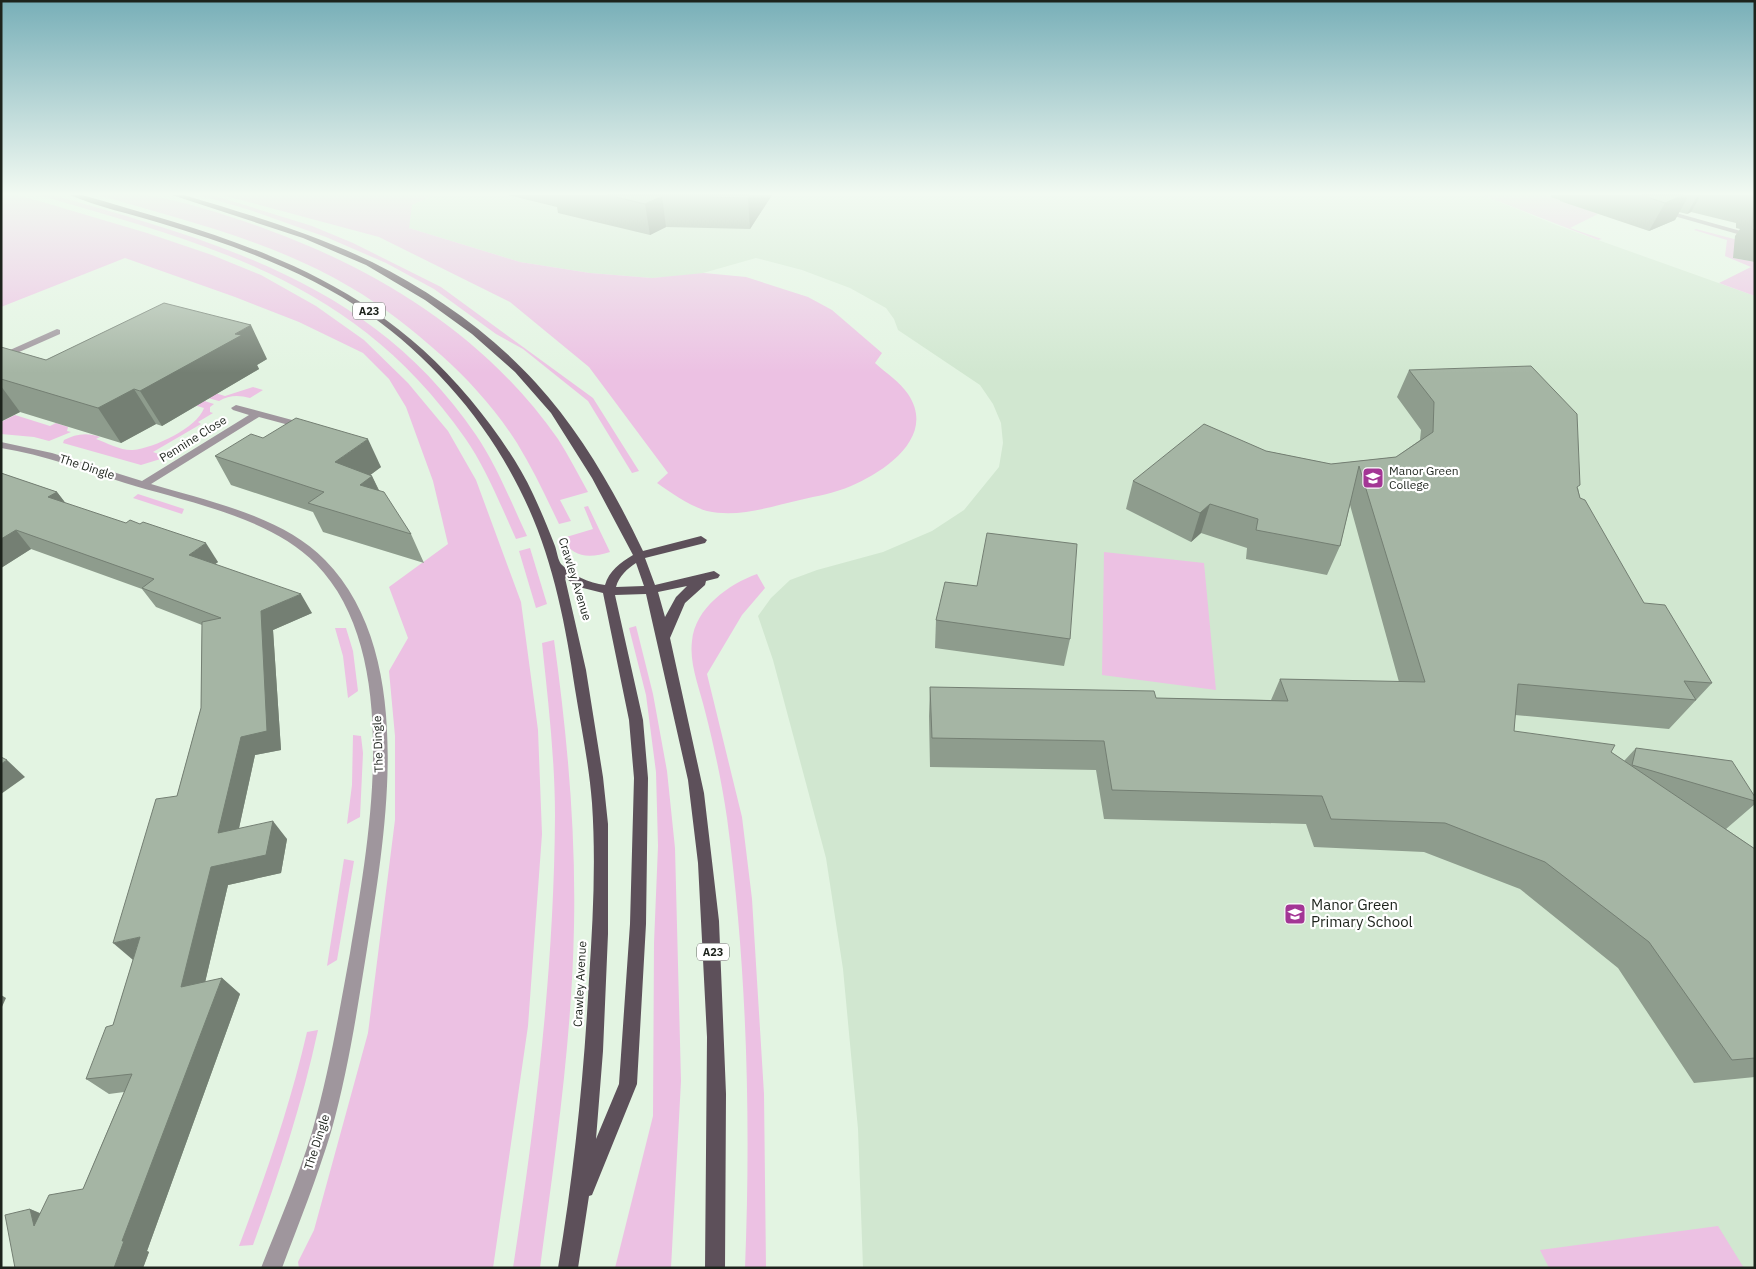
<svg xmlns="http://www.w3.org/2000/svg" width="1756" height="1269" viewBox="0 0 1756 1269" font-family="'IBM Plex Sans',sans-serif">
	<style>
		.built { fill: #d1e7d0 }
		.green { fill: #ecc1e3 }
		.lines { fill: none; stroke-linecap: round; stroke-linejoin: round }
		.minor { fill: #9f969d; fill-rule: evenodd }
		.major { fill: #5d505a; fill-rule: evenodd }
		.wall { fill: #8e9c8d }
		.shaded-wall { fill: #747f73 }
		.building { fill: #a5b5a4; stroke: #747f73 }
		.labels { text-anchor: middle; stroke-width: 4.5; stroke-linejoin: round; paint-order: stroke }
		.shield { fill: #fff; stroke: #616560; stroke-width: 1 }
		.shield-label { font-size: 11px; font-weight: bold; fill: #1d231c }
		.street-label { font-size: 12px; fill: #1d231c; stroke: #fff }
		.poi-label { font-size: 12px; fill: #1d231c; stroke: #fff; text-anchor: start }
		.near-poi-label { font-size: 15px; fill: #1d231c; stroke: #fff; text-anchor: start }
	</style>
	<rect width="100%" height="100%" fill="#e3f4e2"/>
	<!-- built -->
	<polygon class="built" points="376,195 1482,195 1556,225 1755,296 1755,1268 863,1268 858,1129 843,969 826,858 773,660 758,616 771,598 790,580 817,570 883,552 932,531 964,510 999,467 1003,443 1001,423 993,404 980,385 898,330 894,319 886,308 850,288 802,270 756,258 696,275 652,278 590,273 520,262 409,228"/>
	<!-- green -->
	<g class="green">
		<polygon points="1,195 17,195 39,201 147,233 212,255 261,275 316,306 364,340 408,383 448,431 476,480 521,602 538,730 542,834 528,1026 493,1268 299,1268 298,1262 314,1230 368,1033 395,820 395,736 389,671 408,638 389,587 448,544 433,481 406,407 389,379 363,353 299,322 235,297 125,258 1,307"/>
		<path d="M 38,195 L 53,195 C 218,242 374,284 476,435 C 497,466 511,502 527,536 L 516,539 C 501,506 486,468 465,438 C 356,281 211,245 38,195 Z"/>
		<path d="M 98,195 C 115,195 134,193 151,196 C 191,203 233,217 271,231 C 385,273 488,339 558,439 C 569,456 578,474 588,492 L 560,500 L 571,521 L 559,524 C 546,497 533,469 517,443 C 496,410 470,381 441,355 C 413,330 383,306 350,287 C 273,241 183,220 98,195 Z"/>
		<polygon points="198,195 212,195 225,199 312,226 353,243 441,287 593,398 639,471 632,473 588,401 523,349 496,334 434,289 386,263 326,237 250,210"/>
		<path d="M 222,195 L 434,195 L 412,205 L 409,228 L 520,262 L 590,273 L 652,278 L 704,273 L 746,277 L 808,297 L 832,310 L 882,353 L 875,363 C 886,373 900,382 908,394 C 937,437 884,472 851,486 C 835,493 817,496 800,500 C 769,507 738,518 707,511 C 689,506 672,493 657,483 L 668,473 L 589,367 L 510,302 L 379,237 Z"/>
		<polygon points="1482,195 1546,195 1598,214 1570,228 1602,239 1598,240"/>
		<polygon points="1696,229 1738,240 1733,258 1755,262 1755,296 1719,283 1751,267 1725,256 1727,240 1694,230"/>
		<path d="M 194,387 L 225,396 L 253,387 L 263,390 L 250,398 C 239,395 229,395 219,401 L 185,392 Z"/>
		<path d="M 182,394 L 214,404 L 210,407 L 210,412 L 213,413 L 198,422 L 201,424 L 153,452 L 167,457 L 141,465 L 63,443 L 64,440 C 75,434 87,432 100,437 L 96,439 C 107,443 122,451 133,450 C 154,448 197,428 204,408 L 173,399 Z"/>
		<polygon points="15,415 50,426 56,423 68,427 67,431 71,432 49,441 34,437 1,434 1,422"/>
		<polygon points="138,494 184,509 182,514 133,498"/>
		<path d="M 588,506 L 610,552 C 591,558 572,559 563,538 L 593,529 L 584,507 Z"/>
		<polygon points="530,548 547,604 536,608 519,551"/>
		<polygon points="1104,552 1204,563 1216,690 1102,675"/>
		<path d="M 757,574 L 765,588 L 742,615 L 707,674 L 742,817 L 752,899 L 764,1094 L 766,1268 L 745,1268 C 751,1119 747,967 727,818 C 722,783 714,746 705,711 C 700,689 689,664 692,641 C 695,608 729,584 757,574 Z"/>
		<polygon points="636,626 653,694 667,771 675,848 681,1081 671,1268 615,1268 653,1116 654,943 658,846 656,772 646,695 629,628"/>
		<polygon points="335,628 346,628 353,651 358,691 348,698 343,656"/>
		<path d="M 554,640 C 567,734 576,830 574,926 C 572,1040 555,1155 540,1268 L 513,1268 C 536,1118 554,968 555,816 C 555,759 548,700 542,643 Z"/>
		<polygon points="353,735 361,736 363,753 360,817 347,824 352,785"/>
		<polygon points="344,859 354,861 337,960 327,966"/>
		<path d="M 318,1030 C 302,1104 279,1174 253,1245 L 239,1246 C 266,1175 290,1106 307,1032 Z"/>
		<polygon points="1718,1226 1744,1268 1549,1268 1540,1250"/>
	</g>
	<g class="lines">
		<!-- minor -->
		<g class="minor">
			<polygon points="1662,209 1755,235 1755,239 1660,212 1660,210"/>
			<polygon points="57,329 60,330 60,334 1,360 1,354"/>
			<path d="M 236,405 L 307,424 L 309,426 L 304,429 L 259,417 L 151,484 C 207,501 283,516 325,560 C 417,654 386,831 367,949 C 357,1011 348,1072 331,1132 C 317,1178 299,1223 282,1268 L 261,1268 C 279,1223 298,1178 312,1132 C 329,1073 339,1013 350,953 C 369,842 404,654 316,564 C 270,517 187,502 125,483 C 84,470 44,455 1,448 L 1,442 L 52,453 L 142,481 L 249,415 L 233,410 L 231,408 Z"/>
		</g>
		<!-- major -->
		<path class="major" d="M 70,195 L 82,195 C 234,239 364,272 470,399 C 494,428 517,460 533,494 C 541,511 548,528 555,546 C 557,552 558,560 561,564 C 572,575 589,583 605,585 C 609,571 620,563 633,555 L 592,478 L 551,413 L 515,372 L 472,334 L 425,300 L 366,265 L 303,238 L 172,195 L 184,195 C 247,214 312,233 372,262 C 432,292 491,333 536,383 C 580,431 615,492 643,551 L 701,536 L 707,540 L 705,543 L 645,558 L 655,585 L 714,571 L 720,575 L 718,578 L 706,581 L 705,585 L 685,603 L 670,638 L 704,793 L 719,921 L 726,1094 L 725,1268 L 705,1268 L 707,1037 L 698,863 L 688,780 L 646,594 L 615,595 L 643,720 L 648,778 L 646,924 L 637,1084 L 592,1195 L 589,1196 L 578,1268 L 558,1268 C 574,1172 584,1076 589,979 C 593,920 596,861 592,803 C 589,764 581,727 575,689 C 565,620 551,550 519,488 C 485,420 432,359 370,315 C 307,271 234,245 160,223 C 131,214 98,207 70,195 ZM 636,563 L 644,586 L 616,587 C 619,576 627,569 636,563 ZM 565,578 L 579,587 L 603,593 L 629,720 L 634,778 L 630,924 L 619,1084 L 596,1139 L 603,1051 L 608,934 L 608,824 L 603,777 L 586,670 ZM 687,586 L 676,597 L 665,617 L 658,592 Z"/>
	</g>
	<!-- wall -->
	<g class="wall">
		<polygon points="508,195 772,195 750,229 666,227 650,235 558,213 557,207"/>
		<polygon points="1551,195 1755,195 1755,262 1733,258 1735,236 1740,229 1736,228 1736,223 1691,212 1687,214 1679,212 1675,220 1649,231 1560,201 1560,200 1550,197"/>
		<polygon points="1,347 46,360 267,359 257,365 259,369 162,426 156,424 121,443 20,412 2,421 1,421"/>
		<polygon points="1409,370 1578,488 1580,498 1644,603 1712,683 1669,729 1515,715 1514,731 1611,752 1624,761 1636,748 1755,797 1755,804 1726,829 1755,849 1755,1077 1694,1083 1618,968 1520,889 1424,852 1314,847 1306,824 1104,819 1096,770 930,767 929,716 930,687 1156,698 1271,700 1280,679 1399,682 1350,505 1340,546 1327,575 1246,559 1247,548 1201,533 1191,542 1126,509 1133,481 1266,451 1331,464 1396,457 1420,440 1421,430 1397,397"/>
		<polygon points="263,438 381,467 370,475 372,476 379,490 411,534 424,563 323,532 313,512 231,485 215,456"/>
		<polygon points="1,473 57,492 65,503 218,562 215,564 312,613 273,630 281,750 255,755 239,828 287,839 281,873 228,885 205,982 222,978 240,994 147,1251 149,1252 143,1268 15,1268 30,1209 40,1213 83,1189 124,1092 109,1094 86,1079 113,1025 133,960 177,796 201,708 202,625 156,607 142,589 31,549 1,568"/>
		<polygon points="977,586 1070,639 1064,666 935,648 936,620"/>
	</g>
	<!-- shaded-wall -->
	<g class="shaded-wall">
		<polygon points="749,195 772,195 750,229 748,198"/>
		<polygon points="1683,195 1689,195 1675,220 1649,231 1665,203"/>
		<polygon points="1698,195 1701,195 1691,212 1687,214"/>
		<polygon points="662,196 666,227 650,235 645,204"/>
		<polygon points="251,325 267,359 257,365 259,369 162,426 140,391 235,334"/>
		<polygon points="1,386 20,412 2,421 1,420"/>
		<polygon points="134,389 156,424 121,443 98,408"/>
		<polygon points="368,439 381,467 349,491 335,462"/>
		<polygon points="372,476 385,504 360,485"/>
		<polygon points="57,492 71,510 48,497"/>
		<polygon points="1210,504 1201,533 1191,542 1200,513"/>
		<polygon points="16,530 31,549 1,568 1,539"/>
		<polygon points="206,543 218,562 202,574 189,555"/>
		<polygon points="301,594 312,613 273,630 281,750 255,755 234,851 218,833 261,611"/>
		<polygon points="7,760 25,777 1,794 1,764"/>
		<polygon points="273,821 287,839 281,873 228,885 200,1004 181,987 211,867"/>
		<polygon points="140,937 133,960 113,943"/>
		<polygon points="222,978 240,994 147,1251 149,1252 143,1268 114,1268 122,1241"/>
		<polygon points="1,995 6,998 1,1009"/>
		<polygon points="30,1209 57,1221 34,1226"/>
	</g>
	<!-- building -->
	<g class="building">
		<polygon points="607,195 749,195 748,198 662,196 645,204"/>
		<polygon points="1641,195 1683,195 1665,203"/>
		<polygon points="1753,208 1755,208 1755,230 1752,229"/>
		<polygon points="164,303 251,325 235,334 242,335 140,391 134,389 98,408 1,379 1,347 46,360"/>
		<polygon points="1531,366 1577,414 1580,485 1577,487 1580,498 1585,500 1644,603 1665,605 1712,683 1684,681 1696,700 1518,684 1514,731 1615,745 1611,752 1755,849 1755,1058 1732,1060 1649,942 1545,862 1445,823 1331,819 1322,796 1112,790 1104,741 932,738 930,687 1154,691 1156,698 1288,701 1280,679 1425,682 1359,466 1340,546 1256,530 1258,519 1210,504 1200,513 1133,481 1204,424 1266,451 1331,464 1396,457 1433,432 1434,402 1409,370"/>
		<polygon points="296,418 368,439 335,462 372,476 360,485 384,492 411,534 308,503 324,492 215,456 251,434 263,438"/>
		<polygon points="1,473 57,492 48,497 126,523 130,520 140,524 143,522 206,543 189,555 301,594 261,611 267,731 241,737 218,833 273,821 266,855 211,867 181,987 222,978 122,1241 124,1241 114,1268 15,1268 5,1215 30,1209 34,1226 49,1195 83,1189 132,1074 86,1079 106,1027 113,1025 140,937 113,943 156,799 177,796 201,708 202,622 221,618 142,588 154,579 16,530 1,539"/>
		<polygon points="987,533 1077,544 1070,639 936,620 945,582 977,586"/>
		<polygon points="1636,748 1732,761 1755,797 1755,801 1632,765"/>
		<polygon points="1,757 7,760 1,764"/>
	</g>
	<!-- sky -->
	<linearGradient id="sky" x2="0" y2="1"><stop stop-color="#78afb8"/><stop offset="0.52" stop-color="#f2faf2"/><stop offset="1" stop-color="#f2faf2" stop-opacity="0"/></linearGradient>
	<rect width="1756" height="373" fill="url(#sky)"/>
	<!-- icons -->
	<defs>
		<g id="school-square" transform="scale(1.125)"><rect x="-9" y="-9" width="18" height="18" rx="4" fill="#a33695" stroke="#fff"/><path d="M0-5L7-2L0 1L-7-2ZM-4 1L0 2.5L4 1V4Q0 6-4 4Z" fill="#fff"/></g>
	</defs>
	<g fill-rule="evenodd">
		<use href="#school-square" x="1373" y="478"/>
		<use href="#school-square" x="1295" y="914"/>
	</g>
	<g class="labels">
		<!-- shield labels -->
		<g class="shield">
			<rect x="353" y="302.5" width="32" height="17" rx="4"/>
			<rect x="697" y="943.5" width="32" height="17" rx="4"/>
		</g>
		<g class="shield-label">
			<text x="369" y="315">A23</text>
			<text x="713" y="956">A23</text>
		</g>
		<!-- street labels -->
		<g class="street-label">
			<text transform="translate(193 439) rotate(-32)" y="4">Pennine Close</text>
			<text transform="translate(87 467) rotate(18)" y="4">The Dingle</text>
			<text transform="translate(575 579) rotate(73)" y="4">Crawley Avenue</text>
			<text transform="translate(378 744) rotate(-92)" y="4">The Dingle</text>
			<text transform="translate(580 984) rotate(-87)" y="4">Crawley Avenue</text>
			<text transform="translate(317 1142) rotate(-72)" y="4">The Dingle</text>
		</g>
		<!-- poi labels -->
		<g class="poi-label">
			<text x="1389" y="475">Manor Green<tspan x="1389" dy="14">College</tspan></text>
		</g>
		<!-- near-poi labels -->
		<g class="near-poi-label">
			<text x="1311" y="910">Manor Green<tspan x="1311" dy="17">Primary School</tspan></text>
		</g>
	</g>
	<!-- border -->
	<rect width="1756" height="1269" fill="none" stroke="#1d231c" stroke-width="5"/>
</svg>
